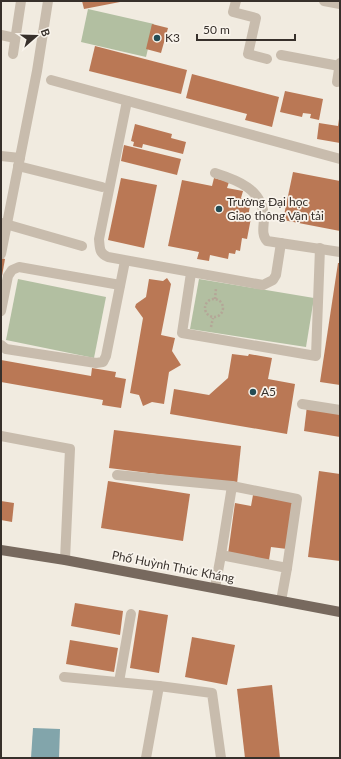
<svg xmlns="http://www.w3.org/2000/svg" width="341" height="759" viewBox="0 0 341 759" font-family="Lato,sans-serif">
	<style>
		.green { fill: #b2bfa1 }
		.water { fill: #82a5ab }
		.building { fill: #ba7855 }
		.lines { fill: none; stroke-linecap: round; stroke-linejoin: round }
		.path { stroke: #b4a697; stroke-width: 2.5; stroke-dasharray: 2 2; stroke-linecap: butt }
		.minor { stroke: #c8bcad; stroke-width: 10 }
		.major { stroke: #77695e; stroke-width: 10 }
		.poi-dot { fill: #244c54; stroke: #f9f4ec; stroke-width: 1.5 }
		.labels { text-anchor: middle; stroke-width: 3.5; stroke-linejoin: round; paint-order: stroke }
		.poi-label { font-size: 12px; fill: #37302b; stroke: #f9f4ec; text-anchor: start }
		.street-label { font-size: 12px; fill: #37302b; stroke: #f9f4ec }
	</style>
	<rect width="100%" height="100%" fill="#f1ebe0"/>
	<!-- green -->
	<g class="green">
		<polygon points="88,9 154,24 146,57 81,42"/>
		<polygon points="18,279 106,297 94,358 6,340"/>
		<polygon points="199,279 314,298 306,347 190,329"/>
	</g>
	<!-- water -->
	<polygon class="water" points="33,728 60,729 59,758 31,758"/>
	<!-- building -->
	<g class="building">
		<polygon points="82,1 120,1 120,2 84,9"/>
		<polygon points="152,24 168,28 161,53 146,49"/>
		<polygon points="95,46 187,70 181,94 89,71"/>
		<polygon points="192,74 279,97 272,127 245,120 247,114 186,98"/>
		<polygon points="285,91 323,99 319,120 310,118 311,114 303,113 302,117 280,112"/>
		<polygon points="339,119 340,143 317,139 319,123 338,126"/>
		<polygon points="135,124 172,134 171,138 186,142 183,154 143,144 142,148 133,146 134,142 131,141"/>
		<polygon points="124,145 181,159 177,175 121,161"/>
		<polygon points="293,172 340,181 340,231 283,220"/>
		<polygon points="121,178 157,185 144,248 108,240"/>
		<polygon points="214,178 229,182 227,188 243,191 241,198 248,200 247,205 250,206 248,217 251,218 247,239 242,238 240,251 236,250 235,254 229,253 228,259 210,255 209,261 197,259 199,252 168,246 182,180 212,186"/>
		<polygon points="1,258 5,259 2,276 1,276"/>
		<polygon points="338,263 340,263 340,385 320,382"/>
		<polygon points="167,278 171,284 161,335 175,338 172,351 181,365 169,372 164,404 152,402 143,406 139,395 130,393 143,318 135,307 136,304 146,297 149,279 163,281"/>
		<polygon points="232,354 248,356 249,354 272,358 268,379 295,384 287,434 170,414 174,389 209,395 228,378"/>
		<polygon points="1,360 91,376 92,368 116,372 115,377 126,379 121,408 102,405 103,400 1,382"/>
		<polygon points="307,406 340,411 340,437 304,431"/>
		<polygon points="114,430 241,446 237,484 109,468"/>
		<polygon points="319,471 340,474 340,561 308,557"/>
		<polygon points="108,481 190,494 183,541 101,528"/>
		<polygon points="253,495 294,500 287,549 271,547 269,560 228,554 235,503 251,506"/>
		<polygon points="1,501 14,503 12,522 1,520"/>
		<polygon points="75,603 123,611 120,635 71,626"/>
		<polygon points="139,610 168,615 159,673 130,668"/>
		<polygon points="192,637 235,645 227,685 185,677"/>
		<polygon points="70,640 118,648 114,672 66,664"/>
		<polygon points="272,685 280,758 245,758 237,689"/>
	</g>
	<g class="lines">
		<!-- path -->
		<g class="path">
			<circle cx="214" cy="308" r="9"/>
			<polyline points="215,299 216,288"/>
			<polyline points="211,327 213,318"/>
		</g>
		<!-- minor -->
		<g class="minor">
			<polyline points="236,1 233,12 256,18 248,54 267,59"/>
			<polyline points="324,1 340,4"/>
			<polyline points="1,35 15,38"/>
			<polyline points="13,54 21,1"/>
			<polyline points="281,55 339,66"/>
			<polyline points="51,80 340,159"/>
			<polyline points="337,82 340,63"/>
			<path d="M 127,101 L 99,239 C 100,249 99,253 108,257 L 263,285 L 273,280 L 276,275 L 281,243"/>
			<polyline points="1,156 20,158"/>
			<polyline points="18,166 102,187"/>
			<path d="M 215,173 C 237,180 263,189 264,218 C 264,226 261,234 267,241 L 340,252"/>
			<polyline points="2,223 82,246"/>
			<polyline points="1,254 37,71 48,1"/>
			<polyline points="191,273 182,333 316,356 320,248"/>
			<polyline points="1,311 8,276 12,270 19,267 120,285"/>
			<polyline points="1,345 6,349 96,363 103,362 106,356 125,261"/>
			<polyline points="302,404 340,410"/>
			<polyline points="1,436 70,449 65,560"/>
			<polyline points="117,475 232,486"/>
			<polyline points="221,555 232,486 297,499 287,568"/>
			<polyline points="215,588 221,555 287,568 281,601"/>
			<polyline points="64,677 159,686"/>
			<polyline points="119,682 131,614"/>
			<polyline points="146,758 159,686 212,693 221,758"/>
		</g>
		<!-- major -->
		<polyline class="major" points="1,550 65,560 340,612"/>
	</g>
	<!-- markers -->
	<g class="poi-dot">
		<circle cx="157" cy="38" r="4"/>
		<circle cx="219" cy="209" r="4"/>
		<circle cx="253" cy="392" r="4"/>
	</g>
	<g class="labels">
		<!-- poi labels -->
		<g class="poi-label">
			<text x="165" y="42">K3</text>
			<text x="227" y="206">Trường Đại học<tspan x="227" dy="14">Giao thông Vận tải</tspan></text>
			<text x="261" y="396">A5</text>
		</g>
		<!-- street labels -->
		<g class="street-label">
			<text transform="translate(173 567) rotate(11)" y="4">Phố Huỳnh Thúc Kháng</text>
		</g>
	</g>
	<!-- border -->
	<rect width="341" height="759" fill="none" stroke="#37302b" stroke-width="4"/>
	<!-- north arrow -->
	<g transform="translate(36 36) rotate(70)" stroke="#f9f4ec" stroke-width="3" paint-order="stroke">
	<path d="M0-3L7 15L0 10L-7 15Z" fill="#37302b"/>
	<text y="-6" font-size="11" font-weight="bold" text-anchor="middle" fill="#37302b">B</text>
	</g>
	<!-- scale -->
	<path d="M197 34v6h98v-6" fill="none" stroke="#37302b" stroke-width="2"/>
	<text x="203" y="34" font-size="12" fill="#37302b" stroke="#f9f4ec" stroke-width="3" paint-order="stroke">50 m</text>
</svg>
